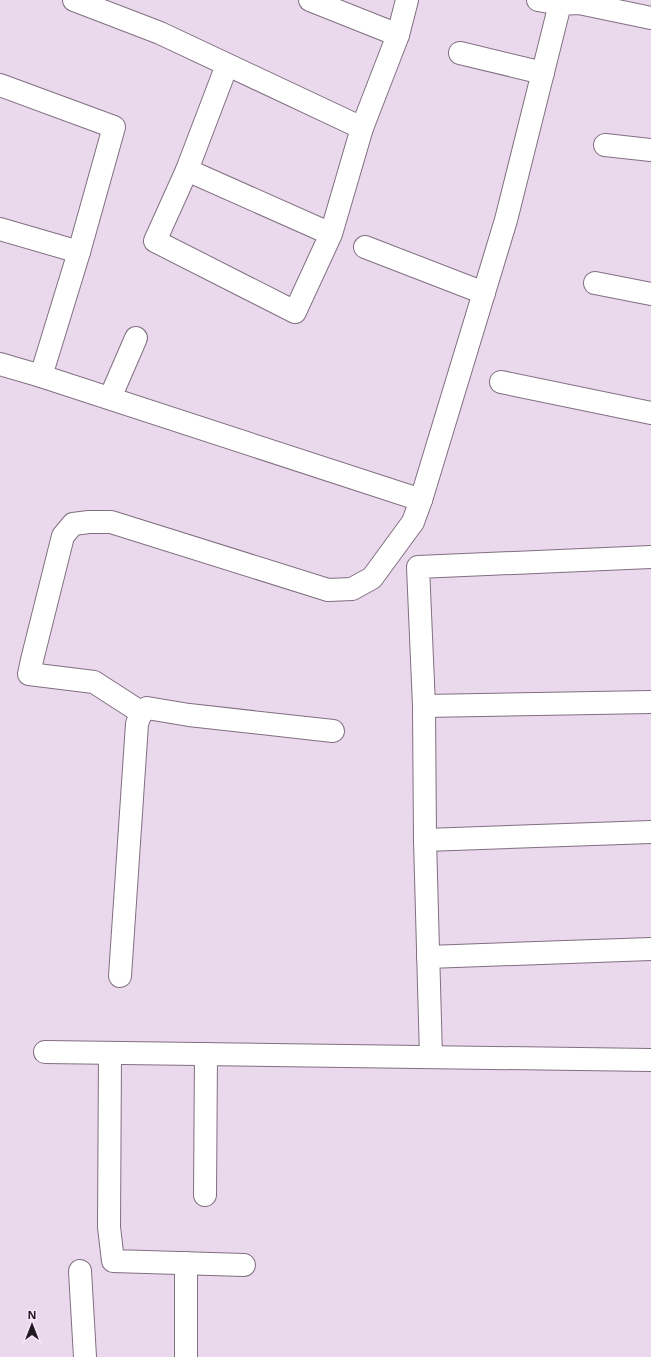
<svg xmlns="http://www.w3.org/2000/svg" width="651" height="1357" viewBox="0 0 651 1357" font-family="'Noto Sans',sans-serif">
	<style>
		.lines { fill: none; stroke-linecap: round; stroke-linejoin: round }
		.minor-casing { stroke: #806f81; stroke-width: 24 }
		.minor { stroke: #fff; stroke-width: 22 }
	</style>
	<rect width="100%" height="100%" fill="#ead8ec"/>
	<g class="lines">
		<!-- minor casing -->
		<g class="minor-casing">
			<g id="minor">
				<polyline points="74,0 160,33 362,128"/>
				<polyline points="310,0 398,35"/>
				<polyline points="538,0 560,4"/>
				<polyline points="460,53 543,73"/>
				<polyline points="0,85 114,127 79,252 41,376"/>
				<polyline points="605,145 651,150"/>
				<polyline points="187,170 227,65"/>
				<polyline points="0,229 79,252"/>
				<polyline points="331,234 187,170 155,241 295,312 331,234 362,128 398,35 407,0"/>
				<polyline points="365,247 484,293"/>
				<polyline points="595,283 651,294"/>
				<polyline points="0,364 41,376 421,500"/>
				<polyline points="501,382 651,413"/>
				<polyline points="110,398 136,338"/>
				<polyline points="424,706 651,702"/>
				<polyline points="142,713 94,682 29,674 32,660 63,536 73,524 89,522 111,522 328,590 352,589 372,578 413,522 421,500 506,220 560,4 579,3 651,18"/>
				<polyline points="425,840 651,832"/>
				<polyline points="428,957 651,949"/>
				<polyline points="120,976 137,724 140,715 147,708 189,715 333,731"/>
				<polyline points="45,1052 651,1060"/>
				<polyline points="110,1053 109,1227 113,1261 244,1265"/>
				<polyline points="431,1057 425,840 424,706 418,567 651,557"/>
				<polyline points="205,1195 206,1054"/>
				<polyline points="186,1263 186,1357"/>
				<polyline points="80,1271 85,1357"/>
			</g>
		</g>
		<!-- minor -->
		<use href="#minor" class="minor"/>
	</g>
	<!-- north arrow -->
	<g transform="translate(32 1325)" stroke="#f8e5fa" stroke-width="3" paint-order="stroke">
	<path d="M0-3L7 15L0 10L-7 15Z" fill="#201920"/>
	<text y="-6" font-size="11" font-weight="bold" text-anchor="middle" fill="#201920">N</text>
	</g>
</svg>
